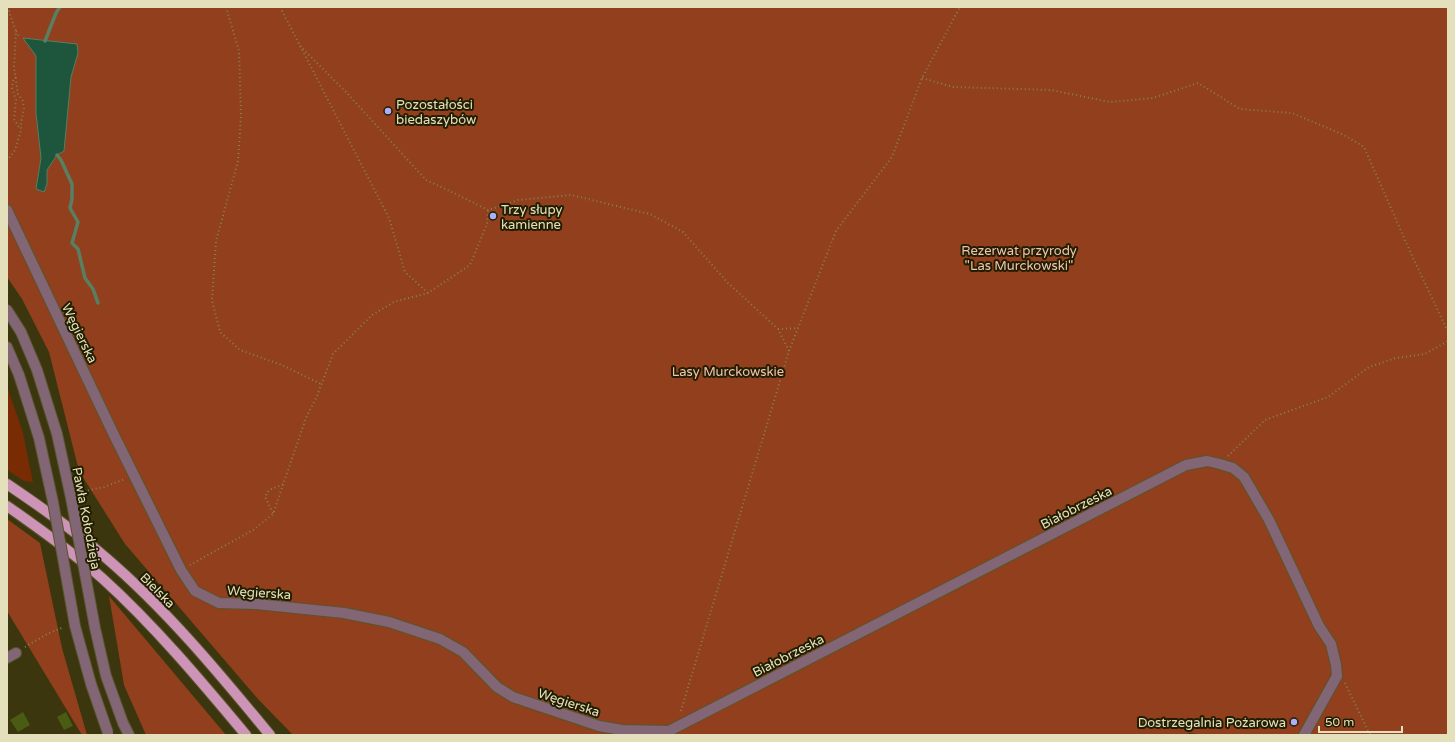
<svg xmlns="http://www.w3.org/2000/svg" width="1455" height="742" viewBox="0 0 1455 742" font-family="'Varela Round',sans-serif">
	<style>
		.green { fill: #792b03 }
		.forest { fill: #913f1c; fill-rule: evenodd }
		.water { fill: #1d553d; stroke: #597f63 }
		.lines { fill: none; stroke-linecap: round; stroke-linejoin: round }
		.stream { stroke: #597f63; stroke-width: 3.5 }
		.building { fill: #4a5b13 }
		.minor-casing { stroke: #59552c; stroke-width: 12 }
		.major-casing { stroke: #59552c; stroke-width: 12 }
		.path { stroke: #86815a; stroke-width: 2; stroke-dasharray: 1 3; stroke-linecap: butt }
		.minor { stroke: #826676; stroke-width: 10 }
		.major { stroke: #cd94b7; stroke-width: 10 }
		.minor-bridge-casing { stroke: #59552c; stroke-width: 12; stroke-linecap: butt }
		.minor-bridge { stroke: #826676; stroke-width: 10 }
		.poi-dot { fill: #acaffb; stroke: #211d00; stroke-width: 1.5 }
		.labels { text-anchor: middle; stroke-width: 4; stroke-linejoin: round; paint-order: stroke }
		.poi-label { font-size: 13px; fill: #e4e0bc; stroke: #211d00; text-anchor: start }
		.park-label { font-size: 13px; fill: #f2c3b0; stroke: #211d00 }
		.street-label { font-size: 13px; fill: #e4e0bc; stroke: #211d00 }
	</style>
	<rect width="100%" height="100%" fill="#3b360d"/>
	<!-- green -->
	<polygon class="green" points="7,386 23,433 33,482 24,481 7,470"/>
	<!-- forest -->
	<g class="forest">
		<path d="M 7,7 L 1448,7 L 1448,735 L 1208,735 L 1189,733 L 1186,735 L 293,735 L 258,699 L 125,544 L 79,471 L 49,352 L 22,299 L 7,277 ZM 78,53 L 71,77 L 64,151 L 57,155 L 47,170 L 47,184 L 36,189 L 41,158 L 36,113 L 36,56 Z"/>
		<polygon points="7,519 40,543 62,648 87,735 82,735 7,611"/>
		<polygon points="109,596 226,735 146,735 124,685"/>
	</g>
	<!-- water -->
	<polygon class="water" points="23,38 77,44 78,53 71,77 64,151 57,155 47,170 47,184 44,192 36,189 41,158 36,113 36,56"/>
	<g class="lines">
		<!-- stream -->
		<g class="stream">
			<polyline points="45,41 56,13 60,7"/>
			<polyline points="57,155 61,160 72,184 72,199 70,208 78,222 72,243 78,249 85,278 93,289 98,303"/>
		</g>
	</g>
	<!-- building -->
	<g class="building">
		<polygon points="23,712 30,725 18,732 10,720"/>
		<polygon points="66,712 73,726 64,730 57,717"/>
	</g>
	<g class="lines">
		<!-- minor casing -->
		<g class="minor-casing">
			<g id="minor">
				<polyline points="7,210 113,433 181,570 195,591 219,603 256,604 344,613 389,622 440,639 463,652 497,687 513,697 599,726 622,730 669,731"/>
				<polyline points="7,310 21,332 37,370"/>
				<polyline points="7,347 19,375"/>
				<polyline points="7,658 16,653"/>
				<polyline points="123,723 129,735"/>
				<polyline points="668,735 669,731 1186,465 1207,461 1220,464 1233,468 1244,477 1269,520 1319,626 1331,644 1336,665 1337,676 1304,735"/>
			</g>
		</g>
		<!-- major casing -->
		<g class="major-casing">
			<g id="major">
				<path d="M 7,484 C 41,507 74,530 105,557 C 166,609 219,673 270,735"/>
				<path d="M 7,506 C 40,529 72,552 102,578 C 154,625 201,681 246,735"/>
			</g>
		</g>
		<!-- path -->
		<g class="path">
			<polyline points="11,7 9,12 16,31"/>
			<polyline points="226,7 239,51 241,116 238,161 216,241 212,300 220,332 240,350 282,365 321,384"/>
			<polyline points="280,7 389,218 405,272 428,293"/>
			<polyline points="300,46 346,92 426,180 456,194 488,210 518,200 571,195 650,214 683,232 728,283 778,329 789,351 680,714"/>
			<polyline points="16,77 13,81 12,88 16,100 14,119 20,129"/>
			<polyline points="922,78 953,87 1051,90 1110,102 1153,98 1198,83 1240,109 1292,113 1344,135 1364,147 1409,249 1448,332"/>
			<polyline points="7,161 15,150 21,130 21,123 24,108 23,101 18,94 14,67 16,31 20,38"/>
			<polyline points="778,329 798,328"/>
			<polyline points="789,351 836,231 892,157 922,78 960,7"/>
			<polyline points="1228,456 1265,420 1328,397 1369,367 1396,358 1425,354 1448,341"/>
			<polyline points="80,492 104,487 125,479"/>
			<polyline points="273,513 265,497 269,490 284,484"/>
			<polyline points="190,565 253,530 273,514 306,418 317,396 333,354 372,315 394,302 428,293 470,265 487,224 488,210"/>
			<polyline points="25,647 47,634 64,627"/>
			<polyline points="1345,683 1370,735"/>
		</g>
		<!-- minor -->
		<use href="#minor" class="minor"/>
		<!-- major -->
		<use href="#major" class="major"/>
		<!-- minor-bridge casing -->
		<g class="minor-bridge-casing">
			<g id="minor-bridge">
				<polyline points="37,370 57,434 71,498 95,628 106,676 123,723"/>
				<polyline points="19,375 39,438 53,502 75,626 91,684 108,733"/>
			</g>
		</g>
		<!-- minor-bridge -->
		<use href="#minor-bridge" class="minor-bridge"/>
	</g>
	<!-- markers -->
	<g class="poi-dot">
		<circle cx="388" cy="111" r="4"/>
		<circle cx="493" cy="216" r="4"/>
		<circle cx="1294" cy="722" r="4"/>
	</g>
	<g class="labels">
		<!-- poi labels -->
		<g class="poi-label">
			<text x="396" y="109">Pozostałości<tspan x="396" dy="15">biedaszybów</tspan></text>
			<text x="501" y="214">Trzy słupy<tspan x="501" dy="15">kamienne</tspan></text>
			<text x="1286" y="727" text-anchor="end">Dostrzegalnia Pożarowa</text>
		</g>
		<!-- park labels -->
		<g class="park-label">
			<text x="1019" y="255">Rezerwat przyrody<tspan x="1019" dy="15">"Las Murckowski"</tspan></text>
			<text x="728" y="376">Lasy Murckowskie</text>
		</g>
		<!-- street labels -->
		<g class="street-label">
			<text transform="translate(80 333) rotate(64)" y="5">Węgierska</text>
			<text transform="translate(1076 507) rotate(-27)" y="5">Białobrzeska</text>
			<text transform="translate(87 518) rotate(79)" y="5">Pawła Kołodzieja</text>
			<text transform="translate(158 590) rotate(45)" y="5">Bielska</text>
			<text transform="translate(259 592) rotate(4)" y="5">Węgierska</text>
			<text transform="translate(788 655) rotate(-27)" y="5">Białobrzeska</text>
			<text transform="translate(569 702) rotate(18)" y="5">Węgierska</text>
		</g>
	</g>
	<!-- border -->
	<rect width="1455" height="742" fill="none" stroke="#e4e0bc" stroke-width="16"/>
	<!-- scale -->
	<path d="M1319 726v6h83v-6" fill="none" stroke="#e4e0bc" stroke-width="2"/>
	<text x="1325" y="726" font-size="12" fill="#e4e0bc" stroke="#211d00" stroke-width="3" paint-order="stroke">50 m</text>
</svg>
